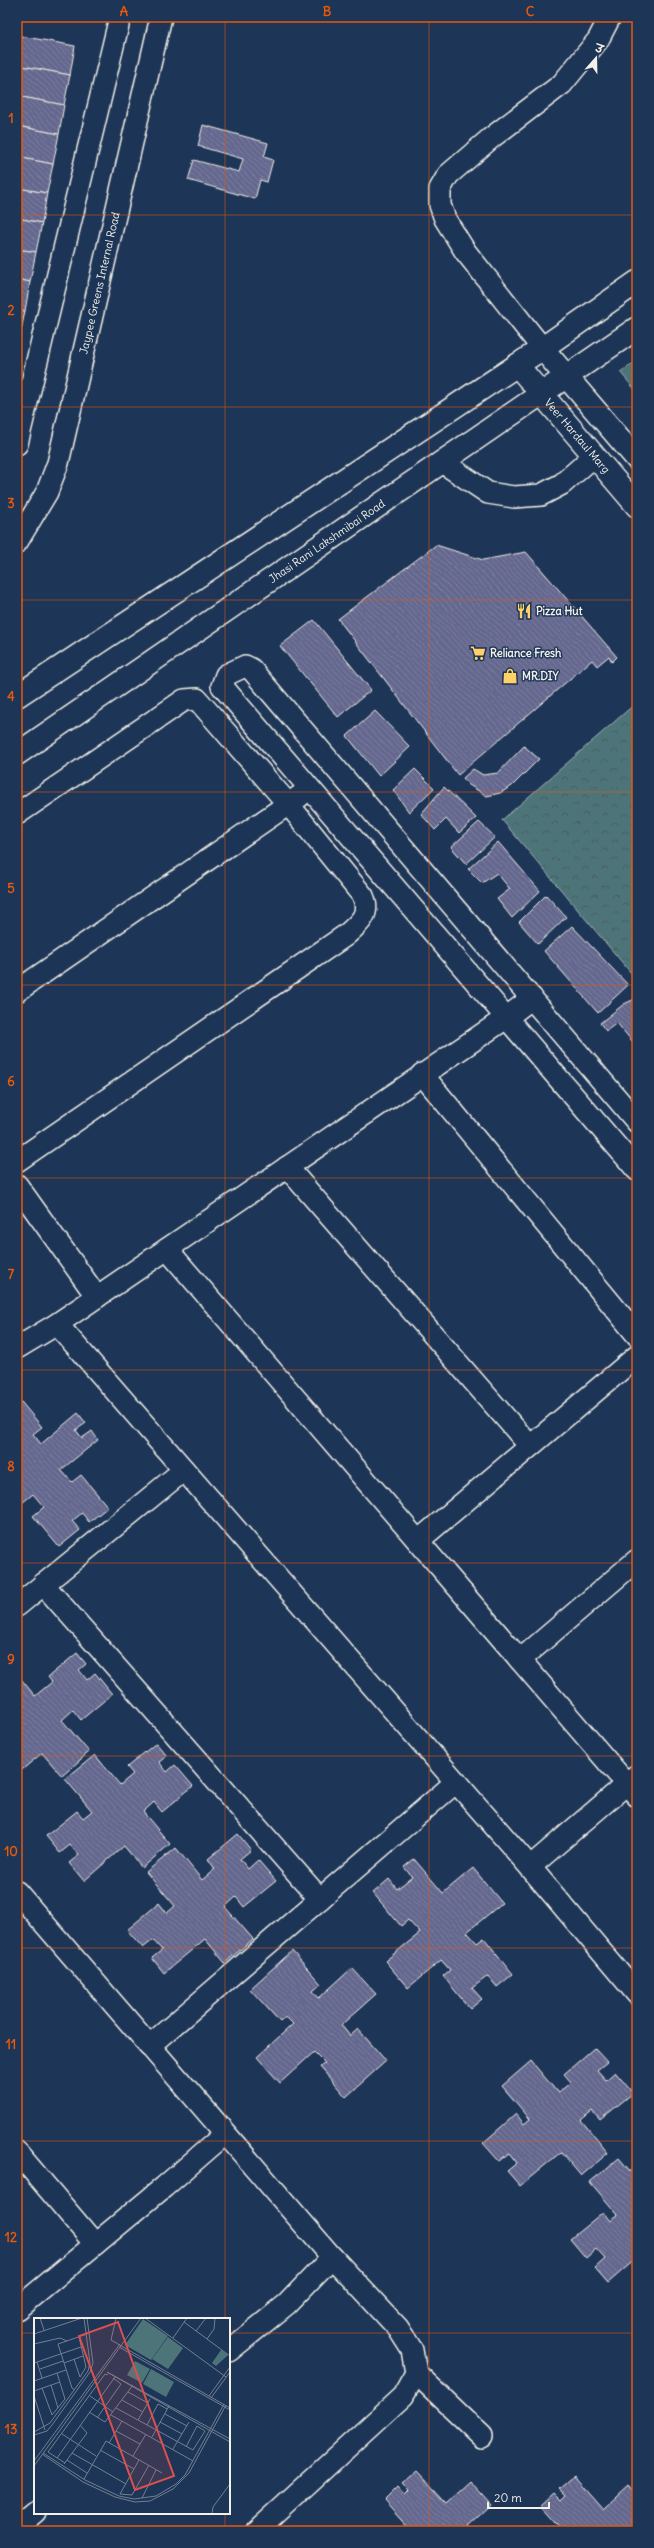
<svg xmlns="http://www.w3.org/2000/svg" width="654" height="2548" viewBox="0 0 654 2548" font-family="Delius,'Playpen Sans Deva',sans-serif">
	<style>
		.grass { fill: #4d7579; stroke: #a0b3b0 }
		.park { fill: url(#park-crowns); stroke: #a0b3b0 }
		.building { fill: url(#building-back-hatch); stroke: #f4f1e8 }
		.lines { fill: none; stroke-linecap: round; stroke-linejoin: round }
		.street-casing { stroke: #f4f1e8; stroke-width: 24 }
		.secondary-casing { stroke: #f4f1e8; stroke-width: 25 }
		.street { stroke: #1d3557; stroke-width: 21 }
		.secondary { stroke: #1d3557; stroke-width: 22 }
		.grid { fill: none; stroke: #e8590c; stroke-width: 1; stroke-opacity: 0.55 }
		.labels { text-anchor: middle; stroke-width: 3; stroke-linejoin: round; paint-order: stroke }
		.street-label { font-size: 11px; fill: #f4f1e8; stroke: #1d3557 }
		.poi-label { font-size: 11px; font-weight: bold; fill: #f4f1e8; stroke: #1d3557; text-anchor: start }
		.inset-road { fill: none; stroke: #738091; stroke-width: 1 }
		.view { fill: #dc504e; fill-opacity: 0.15; stroke: #dc504e; stroke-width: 2 }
		.inset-edge { fill: none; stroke: #f4f1e8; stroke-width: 2 }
		.neatline { fill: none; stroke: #e8590c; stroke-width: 1.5 }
		.grid-label { font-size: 13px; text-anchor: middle; font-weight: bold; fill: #e8590c }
	</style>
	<defs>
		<pattern id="park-crowns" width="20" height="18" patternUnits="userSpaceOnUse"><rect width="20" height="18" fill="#4d7579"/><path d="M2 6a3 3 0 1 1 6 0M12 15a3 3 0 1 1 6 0" fill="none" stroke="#4b5c5d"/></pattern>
		<pattern id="building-back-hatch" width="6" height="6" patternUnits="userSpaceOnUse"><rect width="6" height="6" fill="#65688e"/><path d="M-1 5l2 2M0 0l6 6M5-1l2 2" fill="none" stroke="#7c7e9e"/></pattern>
	</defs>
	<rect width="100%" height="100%" fill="#1d3557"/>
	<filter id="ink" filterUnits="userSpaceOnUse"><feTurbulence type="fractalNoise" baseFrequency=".025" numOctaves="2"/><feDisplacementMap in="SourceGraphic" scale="8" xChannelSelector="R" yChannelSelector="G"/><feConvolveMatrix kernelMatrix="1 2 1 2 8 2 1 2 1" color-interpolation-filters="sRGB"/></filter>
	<g filter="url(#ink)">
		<!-- grass -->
		<polygon class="grass" points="637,361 637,392 620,372"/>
		<!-- park -->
		<polygon class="park" points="637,702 637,980 502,820"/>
		<!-- building -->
		<g class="building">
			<polygon points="21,36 75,46 70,75 17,65"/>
			<polygon points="17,65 70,75 64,105 17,96"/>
			<polygon points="17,96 64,105 59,134 17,126"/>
			<polygon points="203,125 268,143 264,157 273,160 267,182 260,180 255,199 188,180 194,160 239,172 243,159 198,146"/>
			<polygon points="17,126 59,134 53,164 17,157"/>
			<polygon points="17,157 53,164 47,193 17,188"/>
			<polygon points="17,188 47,193 42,223 17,218"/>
			<polygon points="17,218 42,223 36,252 17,249"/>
			<polygon points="17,249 36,252 30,282 17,279"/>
			<polygon points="17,279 30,282 25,311 17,310"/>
			<polygon points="17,310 25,311 19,341 17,341"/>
			<polygon points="436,545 483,560 526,552 617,657 612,662 609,656 597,666 592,660 458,775 338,619"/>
			<polygon points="314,620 371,690 338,717 280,646"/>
			<polygon points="375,711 410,747 379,776 347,736"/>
			<polygon points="524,746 539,759 512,786 500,793 487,796 469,785 463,778 473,769 483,775 498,773"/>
			<polygon points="415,769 434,788 409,812 393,790"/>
			<polygon points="444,787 476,818 459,833 446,819 435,830 421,814"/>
			<polygon points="479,822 495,837 466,864 451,847"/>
			<polygon points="498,842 540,891 512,918 497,899 510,889 497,873 482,883 468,869"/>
			<polygon points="546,895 566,917 538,944 519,922"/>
			<polygon points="572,926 628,985 598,1013 544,951"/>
			<polygon points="637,998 637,1047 617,1023 606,1031 600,1023 624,1004"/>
			<polygon points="17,1397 42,1427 33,1434 41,1444 78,1413 86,1423 76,1430 82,1438 92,1431 98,1440 61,1470 72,1482 81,1475 108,1507 89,1522 82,1513 72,1521 80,1530 59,1547 33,1516 44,1507 33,1494 17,1507"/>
			<polygon points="77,1653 86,1664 79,1670 87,1680 95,1673 112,1694 81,1720 73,1710 62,1720 89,1752 62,1776 42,1753 17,1774 17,1674 35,1696 52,1682 48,1677"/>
			<polygon points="156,1743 167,1756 159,1762 167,1772 175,1765 193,1786 162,1812 154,1802 143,1812 170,1844 142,1868 124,1846 84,1881 69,1863 79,1855 70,1845 60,1853 46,1836 77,1811 83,1818 92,1811 65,1779 95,1755 120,1785 133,1774 127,1767"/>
			<polygon points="238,1834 251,1850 240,1859 248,1869 258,1860 276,1881 244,1907 236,1897 225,1907 253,1939 225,1963 205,1939 164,1973 152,1958 162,1950 153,1940 143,1948 127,1930 159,1903 167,1913 175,1906 146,1872 176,1848 202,1880 215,1869 208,1859"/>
			<polygon points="414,1859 443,1893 473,1868 502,1903 467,1932 477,1943 484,1938 513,1974 497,1987 488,1976 472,1988 482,1999 470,2009 443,1976 450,1970 441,1960 408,1988 385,1961 420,1933 408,1920 401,1926 373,1893 389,1879 397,1889 412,1877 404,1867"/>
			<polygon points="292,1951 321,1984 313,1991 319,1998 352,1968 376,1994 341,2025 350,2036 358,2029 386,2061 346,2097 320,2067 325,2063 314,2052 280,2083 257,2057 293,2024 286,2017 280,2022 250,1989"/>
			<polygon points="594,2048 607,2062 597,2070 606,2080 615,2072 633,2093 600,2120 592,2111 581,2120 608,2153 581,2176 561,2152 520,2186 507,2171 517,2163 509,2153 499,2161 483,2143 516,2114 524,2124 530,2119 502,2086 531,2061 558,2093 571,2082 564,2074"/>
			<polygon points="619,2158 637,2179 637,2258 608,2283 595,2268 605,2259 596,2249 586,2258 570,2239 603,2212 610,2221 618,2215 590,2182"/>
			<polygon points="417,2471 447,2503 471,2481 492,2504 467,2527 470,2531 411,2531 384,2501 398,2487 405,2495 410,2490 403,2483"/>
			<polygon points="574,2476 603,2509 628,2486 637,2496 637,2521 626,2531 563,2531 541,2506 555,2493 562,2500 567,2495 560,2488"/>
		</g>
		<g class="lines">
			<!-- street casing -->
			<g class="street-casing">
				<g id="street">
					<polyline points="542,348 465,251 445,219 440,205 440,189 448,175 491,138 562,84 598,40 610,17"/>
					<polyline points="17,444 120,17"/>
					<polyline points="442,462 488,493 514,497 541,495 562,484 594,456"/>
					<path id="s1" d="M 17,542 L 47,492 L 58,463 L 161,17"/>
					<path d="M 17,814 L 184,700 L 197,699 L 289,805 L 363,896 C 371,914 360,923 346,935 L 17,1161"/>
					<polyline points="17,991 300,796"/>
					<polyline points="422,1074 637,1335"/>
					<polyline points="637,1122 251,669 245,666 226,675 222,686 637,1170"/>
					<polyline points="287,1167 530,1446"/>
					<polyline points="17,1185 97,1297"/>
					<polyline points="167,1249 637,1796"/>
					<polyline points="57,1324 530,1867 637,1994"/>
					<polyline points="17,1348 57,1324 506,1018 532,998"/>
					<polyline points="418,1541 637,1356"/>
					<polyline points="43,1584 320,1899"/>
					<polyline points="17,1606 184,1470"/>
					<polyline points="520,1660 637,1560"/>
					<polyline points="530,1867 637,1775"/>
					<polyline points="17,1892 332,2257 398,2328 412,2350 416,2373 482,2436"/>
					<polyline points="149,2046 456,1782"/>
					<polyline points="17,2152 95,2244"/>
					<polyline points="17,2309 164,2187 225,2134"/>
					<polyline points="229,2351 287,2304 332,2257"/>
					<polyline points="17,2527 35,2512"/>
					<polyline points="256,2531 403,2396 416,2373"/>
				</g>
			</g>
			<!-- secondary casing -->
			<g class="secondary-casing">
				<g id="secondary">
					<polyline points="542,348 637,459"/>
					<path id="s2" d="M 517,365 L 637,506"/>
					<polyline points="17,696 534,354 637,282"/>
					<path id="s3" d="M 17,754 L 637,328"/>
				</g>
			</g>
			<!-- street -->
			<use href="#street" class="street"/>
			<!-- secondary -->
			<use href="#secondary" class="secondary"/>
		</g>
	</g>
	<!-- grid -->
	<path class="grid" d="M 225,17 L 225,2319M 429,17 L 429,2531M 17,215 L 637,215M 17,407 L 637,407M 17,600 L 637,600M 17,792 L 637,792M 17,985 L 637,985M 17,1178 L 637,1178M 17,1370 L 637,1370M 17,1563 L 637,1563M 17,1756 L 637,1756M 17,1948 L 637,1948M 17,2141 L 637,2141M 17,2333 L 35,2333M 229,2333 L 637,2333M 225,2513 L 225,2531"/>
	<!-- icons -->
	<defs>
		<g id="restaurant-bare" transform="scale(1.2)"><path d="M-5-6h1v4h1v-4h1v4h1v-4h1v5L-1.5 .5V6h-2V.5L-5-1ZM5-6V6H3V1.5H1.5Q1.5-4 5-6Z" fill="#ffd166" stroke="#1d3557" stroke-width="2.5" paint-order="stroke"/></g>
		<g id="supermarket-bare" transform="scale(1.2)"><path d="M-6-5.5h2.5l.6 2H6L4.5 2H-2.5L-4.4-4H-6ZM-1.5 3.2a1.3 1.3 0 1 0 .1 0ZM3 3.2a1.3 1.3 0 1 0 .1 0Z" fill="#ffd166" stroke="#1d3557" stroke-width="2.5" paint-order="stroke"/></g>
		<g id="shop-bare" transform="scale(1.2)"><path d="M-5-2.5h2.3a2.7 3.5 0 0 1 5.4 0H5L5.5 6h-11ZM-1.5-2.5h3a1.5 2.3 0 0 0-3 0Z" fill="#ffd166" stroke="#1d3557" stroke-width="2.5" paint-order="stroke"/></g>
	</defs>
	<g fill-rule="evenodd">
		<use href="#restaurant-bare" x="524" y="611"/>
		<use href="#supermarket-bare" x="478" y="653"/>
		<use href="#shop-bare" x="510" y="676"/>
	</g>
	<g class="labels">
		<!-- street labels -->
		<g class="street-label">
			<text dy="4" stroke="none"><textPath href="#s1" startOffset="274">Jaypee Greens Internal Road</textPath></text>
			<text dy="4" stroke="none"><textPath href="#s2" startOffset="93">Veer Hardaul Marg</textPath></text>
			<text dy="4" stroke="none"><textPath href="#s3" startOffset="376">Jhasi Rani Lakshmibai Road</textPath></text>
		</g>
		<!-- poi labels -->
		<g class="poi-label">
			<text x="536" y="615">Pizza Hut</text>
			<text x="490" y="657">Reliance Fresh</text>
			<text x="522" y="680">MR.DIY</text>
		</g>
	</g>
	<!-- overview -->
	<g transform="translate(34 2318)">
		<rect width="196" height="196" fill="#1d3557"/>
		<path d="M 109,1 L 134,18 L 117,42 L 91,27 ZM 117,51 L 140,64 L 132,79 L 109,66 Z" fill="#4d7579"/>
		<path d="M 134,19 L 149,30 L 134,51 L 118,41 ZM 187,32 L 194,37 L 182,48 L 178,45 ZM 101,43 L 116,51 L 108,65 L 93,57 Z" fill="#4d7579"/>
		<path class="inset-road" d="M 6,0 L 10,12M 82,0 L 77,22 L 196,90M 111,0 L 192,59M 150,4 L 196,38M 162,13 L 172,0M 0,16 L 48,0M 139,20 L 153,0M 173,21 L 180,11 L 181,0M 0,26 L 26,20 L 33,23M 85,29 L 196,92M 40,41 L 46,59 L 52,49 L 45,19M 3,44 L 8,60M 0,45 L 47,29M 30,45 L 49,38M 6,51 L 29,43M 0,63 L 32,52M 17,67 L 24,90M 8,70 L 18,97 L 31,81 L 23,55M 41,72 L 38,70 L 24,26 L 53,16M 0,73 L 26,64M 94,74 L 114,85M 0,78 L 11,112M 56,78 L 79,94M 175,78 L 196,49M 177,80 L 196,54M 88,82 L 109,94M 82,90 L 159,132 L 171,113 L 163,108M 55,94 L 71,104 L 99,67M 131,96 L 153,108M 77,97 L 159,143M 63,100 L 87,66 L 79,60M 104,102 L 116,81M 126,104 L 148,116M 113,107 L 124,86 L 133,91M 82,113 L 106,126M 0,114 L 16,105 L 54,53 L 56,45 L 50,0M 28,116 L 62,138M 0,117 L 13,113 L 18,107 L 56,54 L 59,45 L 53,0M 118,119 L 135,88M 196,121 L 73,54 L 196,124M 75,125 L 88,103M 152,129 L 163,108M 139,131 L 155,104M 66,132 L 100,151M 9,135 L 51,162 L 85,178 L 100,181 L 122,178 L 142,166 L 151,157 L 190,86M 38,135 L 92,166M 8,136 L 49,164 L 81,179 L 101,184 L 116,183 L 139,171 L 155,155 L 192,87M 99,138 L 112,116M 23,140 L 81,59M 33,142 L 53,155M 0,143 L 86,26M 31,145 L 14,134 L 71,56 L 74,57M 30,146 L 53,115 L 46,107M 0,148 L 107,0M 50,161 L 72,123 L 128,155M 86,176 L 98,177 L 115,147M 86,176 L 105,142M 108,180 L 122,152M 178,196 L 179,189 L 196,166"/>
		<path class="view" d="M 84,4 L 140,158 L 101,172 L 45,18 Z"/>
		<rect width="196" height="196" class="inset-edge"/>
	</g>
	<!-- margin -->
	<rect width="654" height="2548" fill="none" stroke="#1d3557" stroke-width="44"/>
	<!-- north arrow -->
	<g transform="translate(596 58) rotate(20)" stroke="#1d3557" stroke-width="3" paint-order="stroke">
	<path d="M0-3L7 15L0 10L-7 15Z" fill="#f4f1e8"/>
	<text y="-6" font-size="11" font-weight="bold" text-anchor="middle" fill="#f4f1e8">उ</text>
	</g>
	<!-- scale -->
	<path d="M488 2502v6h61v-6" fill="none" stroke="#f4f1e8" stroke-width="2"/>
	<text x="494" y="2502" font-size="12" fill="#f4f1e8" stroke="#1d3557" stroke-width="3" paint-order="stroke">20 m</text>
	<rect x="22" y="22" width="610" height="2504" class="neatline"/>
	<g class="grid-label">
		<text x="124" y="16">A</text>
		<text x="327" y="16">B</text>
		<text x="530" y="16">C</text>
		<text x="11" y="123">1</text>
		<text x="11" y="315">2</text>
		<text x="11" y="508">3</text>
		<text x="11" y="701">4</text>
		<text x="11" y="893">5</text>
		<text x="11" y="1086">6</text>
		<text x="11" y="1279">7</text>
		<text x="11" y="1471">8</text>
		<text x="11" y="1664">9</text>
		<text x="11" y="1856">10</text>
		<text x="11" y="2049">11</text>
		<text x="11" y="2242">12</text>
		<text x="11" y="2434">13</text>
	</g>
</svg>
